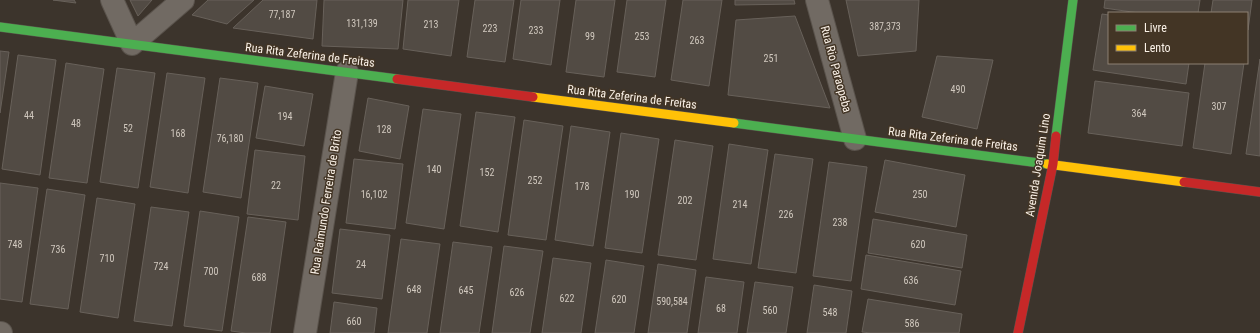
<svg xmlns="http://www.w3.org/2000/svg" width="1260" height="333" viewBox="0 0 1260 333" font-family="'Roboto Condensed',sans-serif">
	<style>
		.building { fill: #524b44; stroke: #68615a }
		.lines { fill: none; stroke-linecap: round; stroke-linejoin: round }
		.street-casing { stroke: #5a534c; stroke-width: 24 }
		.fast-casing { stroke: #5a534c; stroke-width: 10 }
		.slow-casing { stroke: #5a534c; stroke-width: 10 }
		.jam-casing { stroke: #5a534c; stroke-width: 10 }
		.street { stroke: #716a63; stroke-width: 22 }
		.fast { stroke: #4caf50; stroke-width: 9 }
		.slow { stroke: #ffc107; stroke-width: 9 }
		.jam { stroke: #c62828; stroke-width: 9 }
		.labels { text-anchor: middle; stroke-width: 3; stroke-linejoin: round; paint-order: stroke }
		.number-label { font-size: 10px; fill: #d0c8be }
		.street-label { font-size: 12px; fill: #faf1e7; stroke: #433525 }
	</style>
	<rect width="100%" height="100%" fill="#3c342c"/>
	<!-- building -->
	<g class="building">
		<polygon points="53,0 74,0 76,3"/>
		<polygon points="130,0 152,0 138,16"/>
		<polygon points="208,0 254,0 227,24 192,15"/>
		<polygon points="263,0 317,0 313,39 233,28"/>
		<polygon points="324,0 403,0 398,49 322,46"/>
		<polygon points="408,0 459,0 451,56 403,49"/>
		<polygon points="475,0 514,0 505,62 467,57"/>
		<polygon points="521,0 560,0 551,65 513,59"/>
		<polygon points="576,0 615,0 604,77 566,72"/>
		<polygon points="627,0 666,0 655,77 617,72"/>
		<polygon points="683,0 722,0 709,86 671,80"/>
		<polygon points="735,0 794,0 795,4 735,5"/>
		<polygon points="846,0 919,0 916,51 858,56"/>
		<polygon points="1105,0 1200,0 1198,13 1139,13 1104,8"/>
		<polygon points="1213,0 1252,0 1248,30 1247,13 1211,13"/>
		<polygon points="1102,14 1109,15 1109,63 1189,63 1186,84 1093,70"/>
		<polygon points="795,16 830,108 728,95 736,20"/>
		<polygon points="0,51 9,52 0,113"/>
		<polygon points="18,55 56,60 40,175 2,169"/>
		<polygon points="937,56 993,60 977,129 922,117"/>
		<polygon points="1260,59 1260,156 1246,154"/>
		<polygon points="66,63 104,69 87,183 49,178"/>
		<polygon points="1205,63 1244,63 1231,154 1193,148"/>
		<polygon points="117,68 155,73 138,188 100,182"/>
		<polygon points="167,73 205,78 188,193 150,187"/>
		<polygon points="220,78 258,83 241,198 203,192"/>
		<polygon points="1095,81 1189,93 1182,146 1088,133"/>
		<polygon points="265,86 313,94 304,146 256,138"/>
		<polygon points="368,98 409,106 400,159 359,151"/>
		<polygon points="423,109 461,114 444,229 406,223"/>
		<polygon points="476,112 515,117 498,232 460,226"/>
		<polygon points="524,120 563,126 546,240 508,235"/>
		<polygon points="571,126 610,132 593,246 555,240"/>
		<polygon points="621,133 659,139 642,253 605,248"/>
		<polygon points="675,140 713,146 696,260 658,255"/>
		<polygon points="729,144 768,150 751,264 713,259"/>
		<polygon points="255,150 305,156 298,220 247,214"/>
		<polygon points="775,154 813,159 796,273 758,268"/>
		<polygon points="354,159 403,164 395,229 346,223"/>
		<polygon points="885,160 965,175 956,227 875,212"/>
		<polygon points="829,162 867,167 851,281 813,276"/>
		<polygon points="0,183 38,188 22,302 0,299"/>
		<polygon points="47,189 85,195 68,309 30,304"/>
		<polygon points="97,198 135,204 118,318 80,312"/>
		<polygon points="151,207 189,212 172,326 134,321"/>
		<polygon points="200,211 239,217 222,331 184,326"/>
		<polygon points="248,217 286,222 270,333 246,333 231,331"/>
		<polygon points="873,219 967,235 962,268 868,253"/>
		<polygon points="340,229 390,235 382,299 332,293"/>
		<polygon points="401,239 440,244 427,333 388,333"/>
		<polygon points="453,242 492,247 479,333 440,333"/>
		<polygon points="504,246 543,251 530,333 492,333"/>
		<polygon points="866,255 961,271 955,305 861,289"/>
		<polygon points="553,258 591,263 581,333 542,333"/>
		<polygon points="606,260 644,266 634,333 595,333"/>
		<polygon points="658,264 696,270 687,333 648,333"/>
		<polygon points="706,277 744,282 737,333 698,333"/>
		<polygon points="755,282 793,287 786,333 747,333"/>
		<polygon points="814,285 852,291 846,333 807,333"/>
		<polygon points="868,299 962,314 959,333 871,333 862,332"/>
		<polygon points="334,302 377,308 374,333 330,333"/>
	</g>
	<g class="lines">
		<!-- street casing -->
		<g class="street-casing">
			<g id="street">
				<polyline points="112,0 132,44 183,0"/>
				<polyline points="817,0 855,139"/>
				<polyline points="0,333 1,333"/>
				<polyline points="305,333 347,72"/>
			</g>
		</g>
		<!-- fast casing -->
		<g class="fast-casing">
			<g id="fast">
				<polyline points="0,27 397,79"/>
				<polyline points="734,123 1047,164"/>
				<polyline points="1056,136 1073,0"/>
			</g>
		</g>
		<!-- slow casing -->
		<g class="slow-casing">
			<g id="slow">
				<polyline points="533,97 734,123"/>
				<polyline points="1047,164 1184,182"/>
			</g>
		</g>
		<!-- jam casing -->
		<g class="jam-casing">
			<g id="jam">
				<polyline points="397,79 533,97"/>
				<polyline points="1184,182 1260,192"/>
				<polyline points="1018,333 1053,164 1056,136"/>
			</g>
		</g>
		<!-- street -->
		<use href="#street" class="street"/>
		<!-- fast -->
		<use href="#fast" class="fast"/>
		<!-- slow -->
		<use href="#slow" class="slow"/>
		<!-- jam -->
		<use href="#jam" class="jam"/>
	</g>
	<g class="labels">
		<!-- number labels -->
		<g class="number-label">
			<text x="282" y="18">77,187</text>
			<text x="362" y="27">131,139</text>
			<text x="431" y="28">213</text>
			<text x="885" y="30">387,373</text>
			<text x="490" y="32">223</text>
			<text x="536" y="34">233</text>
			<text x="590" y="40">99</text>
			<text x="642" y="40">253</text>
			<text x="697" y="44">263</text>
			<text x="771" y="62">251</text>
			<text x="958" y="93">490</text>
			<text x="1219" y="110">307</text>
			<text x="1139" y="117">364</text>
			<text x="29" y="119">44</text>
			<text x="285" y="120">194</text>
			<text x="76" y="127">48</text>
			<text x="128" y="132">52</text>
			<text x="384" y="133">128</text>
			<text x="178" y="137">168</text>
			<text x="230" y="142">76,180</text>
			<text x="434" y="173">140</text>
			<text x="487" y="176">152</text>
			<text x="535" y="184">252</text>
			<text x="276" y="189">22</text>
			<text x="582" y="190">178</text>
			<text x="374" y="198">16,102</text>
			<text x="632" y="198">190</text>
			<text x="920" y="198">250</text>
			<text x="685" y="204">202</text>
			<text x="740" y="208">214</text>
			<text x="786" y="218">226</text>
			<text x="840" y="226">238</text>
			<text x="15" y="248">748</text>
			<text x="918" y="248">620</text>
			<text x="58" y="253">736</text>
			<text x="107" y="262">710</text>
			<text x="361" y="268">24</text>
			<text x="161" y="270">724</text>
			<text x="211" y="275">700</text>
			<text x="259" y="281">688</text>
			<text x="911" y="284">636</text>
			<text x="414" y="293">648</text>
			<text x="466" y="294">645</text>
			<text x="517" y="296">626</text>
			<text x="567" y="302">622</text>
			<text x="619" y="303">620</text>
			<text x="672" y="305">590,584</text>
			<text x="721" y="312">68</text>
			<text x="770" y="314">560</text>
			<text x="830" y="316">548</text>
			<text x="354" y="325">660</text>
			<text x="912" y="327">586</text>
		</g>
		<!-- street labels -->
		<g class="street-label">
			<text transform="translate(310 55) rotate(7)" y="4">Rua Rita Zeferina de Freitas</text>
			<text transform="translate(836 69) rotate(75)" y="4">Rua Rio Paraopeba</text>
			<text transform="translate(632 97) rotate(7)" y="4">Rua Rita Zeferina de Freitas</text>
			<text transform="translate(953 139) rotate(7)" y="4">Rua Rita Zeferina de Freitas</text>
			<text transform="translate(1038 165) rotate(-81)" y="4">Avenida Joaquim Lino</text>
			<text transform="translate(326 202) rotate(-81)" y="4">Rua Raimundo Ferreira de Brito</text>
		</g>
	</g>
	<!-- legend -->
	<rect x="1108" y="12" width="140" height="52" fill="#433525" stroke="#8c8073"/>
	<rect x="1116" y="25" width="20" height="6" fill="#4caf50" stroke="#8c8073"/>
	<text x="1144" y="32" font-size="12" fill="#faf1e7">Livre</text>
	<rect x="1116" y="45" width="20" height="6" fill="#ffc107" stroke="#8c8073"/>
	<text x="1144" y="52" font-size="12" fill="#faf1e7">Lento</text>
</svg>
